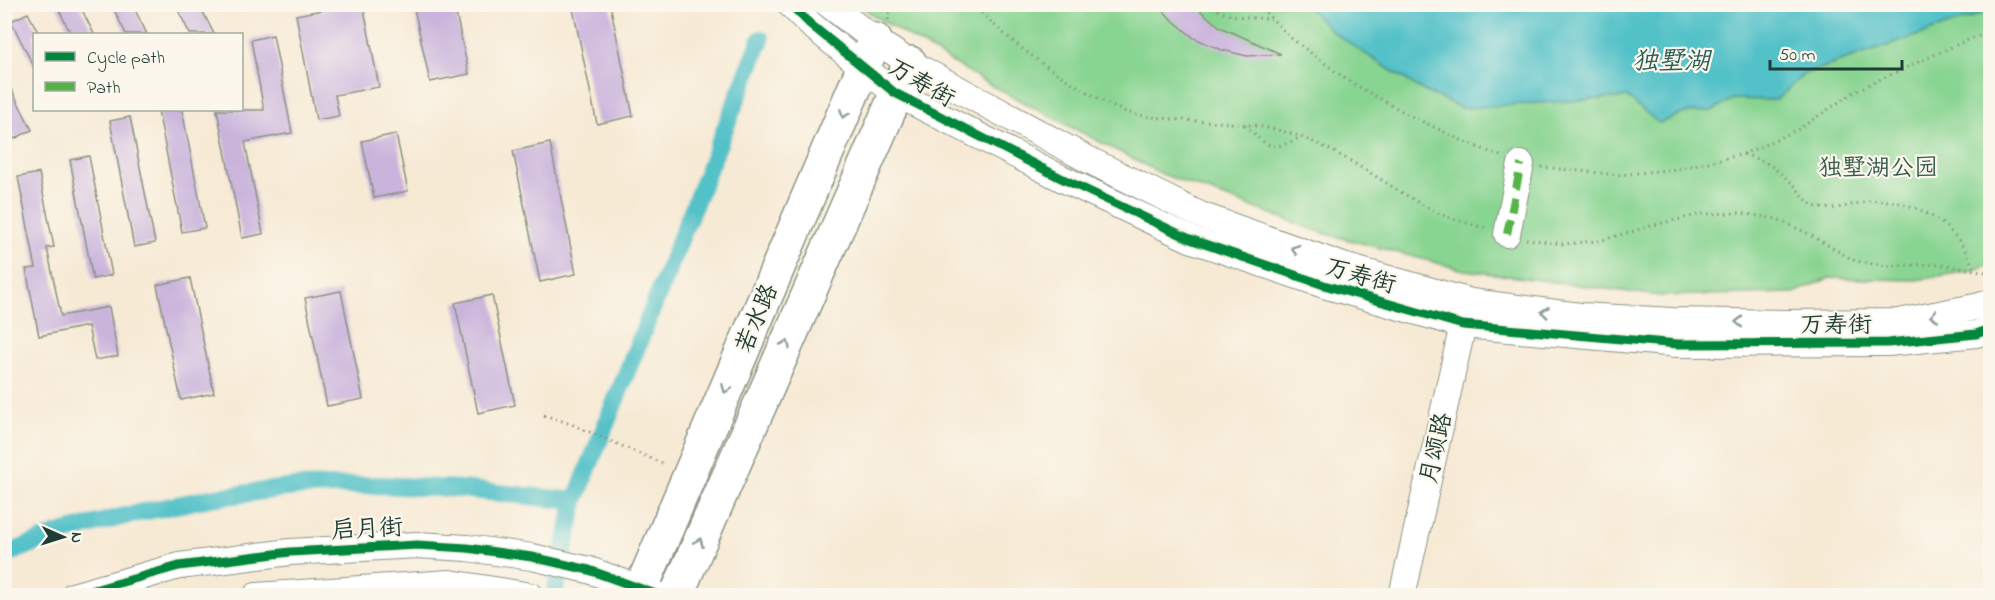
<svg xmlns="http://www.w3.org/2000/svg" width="1995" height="600" viewBox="0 0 1995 600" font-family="'Indie Flower','LXGW WenKai TC',sans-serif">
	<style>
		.green { fill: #88d491; stroke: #548862; stroke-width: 1.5 }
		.water { fill: #53c1c8; stroke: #397f7e; stroke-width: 1.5 }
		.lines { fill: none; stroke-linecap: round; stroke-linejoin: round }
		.canal { stroke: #53c1c8; stroke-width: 18 }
		.building { fill: #cab4dc }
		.minor-casing { stroke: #8b9484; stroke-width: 28 }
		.major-casing { stroke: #8b9484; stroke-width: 36 }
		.path { stroke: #8b9484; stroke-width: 3; stroke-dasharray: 1.5 4.5; stroke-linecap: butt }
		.minor { stroke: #fff; stroke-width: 26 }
		.major { stroke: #fff; stroke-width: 33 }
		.quiet { stroke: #55b346; stroke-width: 8; stroke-dasharray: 15 8; stroke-linecap: butt }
		.cycleway-casing { stroke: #fbf7ec; stroke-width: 13 }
		.cycleway { stroke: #00873e; stroke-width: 9 }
		.oneway { stroke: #8f9e9a }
		.labels { text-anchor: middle; stroke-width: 4.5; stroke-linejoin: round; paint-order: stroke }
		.street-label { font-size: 24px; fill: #1f3d34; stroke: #fbf7ec }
		.park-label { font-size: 24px; fill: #345b47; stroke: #fbf7ec }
		.water-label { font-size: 26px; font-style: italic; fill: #2c5e59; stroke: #fbf7ec }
	</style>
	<rect width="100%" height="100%" fill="#fbf7ec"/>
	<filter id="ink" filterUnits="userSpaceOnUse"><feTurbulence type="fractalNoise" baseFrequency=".0167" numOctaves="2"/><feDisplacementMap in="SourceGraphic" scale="12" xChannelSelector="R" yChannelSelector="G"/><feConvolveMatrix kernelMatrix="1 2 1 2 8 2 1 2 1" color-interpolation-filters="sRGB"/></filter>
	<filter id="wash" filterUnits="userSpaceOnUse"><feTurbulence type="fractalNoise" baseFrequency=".008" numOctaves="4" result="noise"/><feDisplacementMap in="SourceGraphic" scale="24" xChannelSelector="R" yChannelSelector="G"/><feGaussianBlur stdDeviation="1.35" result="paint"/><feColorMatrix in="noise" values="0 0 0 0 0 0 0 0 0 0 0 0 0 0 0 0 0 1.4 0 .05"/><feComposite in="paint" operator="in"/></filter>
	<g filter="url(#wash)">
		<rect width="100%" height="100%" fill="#f7ead5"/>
		<!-- green -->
		<polygon class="green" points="859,5 1305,5 1333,32 1375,60 1424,91 1462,108 1627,97 1659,123 1684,113 1711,111 1733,99 1776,100 1804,74 1990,11 1990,264 1974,270 1916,280 1829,278 1794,293 1660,296 1464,270 1323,233 1162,174 992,86 876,17"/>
		<!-- water -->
		<polygon class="water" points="1990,4 1990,11 1804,74 1776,100 1733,99 1711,111 1684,113 1659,123 1627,97 1462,108 1424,91 1375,60 1333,32 1305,5"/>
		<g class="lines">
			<!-- canal -->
			<g class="canal">
				<polyline points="4,555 58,534 128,515 210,498 295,487 380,485 461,489 575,501"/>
				<polyline points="554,596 575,501 761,39"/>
			</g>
		</g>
		<g id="blocks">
			<!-- building -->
			<g class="building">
				<polygon points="56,4 79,4 94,34 71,34"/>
				<polygon points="111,4 132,4 147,34 126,34"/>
				<polygon points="175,4 199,4 214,34 190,34"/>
				<polygon points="343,4 363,4 379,87 335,95 339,116 316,120 296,15 343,6"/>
				<polygon points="413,4 454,4 469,74 430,82"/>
				<polygon points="572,4 610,4 633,116 597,124"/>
				<polygon points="1158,4 1192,4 1220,27 1281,54 1247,56 1222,50 1194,38 1169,17"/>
				<polygon points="28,13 39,34 34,34 34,67 11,21"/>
				<polygon points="273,35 292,133 245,142 263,234 242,238 217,110 264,110 251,40"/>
				<polygon points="4,75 32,130 14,139 4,121"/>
				<polygon points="158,110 182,110 205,228 182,232"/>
				<polygon points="130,117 155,243 134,247 110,121"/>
				<polygon points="396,134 408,191 374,198 362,141"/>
				<polygon points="550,143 576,274 540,282 513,151"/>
				<polygon points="89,156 112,275 93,279 70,160"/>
				<polygon points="39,173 54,247 47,248 61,316 109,307 118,356 95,360 88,326 39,336 26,269 36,268 18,177"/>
				<polygon points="190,278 214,393 181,400 157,285"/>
				<polygon points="341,291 363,399 327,406 305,298"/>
				<polygon points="492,295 515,405 478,413 455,303"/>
			</g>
		</g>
	</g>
	<g filter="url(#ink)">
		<use href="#blocks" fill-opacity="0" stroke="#8b9484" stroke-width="1.5"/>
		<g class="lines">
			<!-- minor casing -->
			<g class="minor-casing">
				<g id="minor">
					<polyline points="790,4 810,24 895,93 1061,178 1190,239 1324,285 1463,325 1678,344 1888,343 1976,334 1990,329"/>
					<polyline points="828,4 875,40 910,63 1087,159 1200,215 1343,266 1471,302 1580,316 1673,321 1787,323 1899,322 1980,306 1990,302"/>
					<polyline points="1507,234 1521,164"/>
					<polyline points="73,596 179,566 290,552 417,545 467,548 532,557 589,570 661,596"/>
					<polyline points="256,596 450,583 531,596"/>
					<polyline points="1402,596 1463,325 1469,310"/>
				</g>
			</g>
			<!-- major casing -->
			<g class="major-casing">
				<g id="major">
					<polyline points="638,596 875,40"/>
					<polyline points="676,596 910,63"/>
				</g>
			</g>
			<!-- path -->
			<g class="path">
				<path d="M 973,4 C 1007,40 1047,69 1089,93 C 1104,102 1121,112 1138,115 C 1192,124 1249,118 1301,137 C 1349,155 1390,188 1436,212 C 1452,220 1471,224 1488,229"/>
				<path d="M 1207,4 C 1225,18 1249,17 1271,19"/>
				<polyline points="1257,4 1291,38 1347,80 1407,114 1467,143 1503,157"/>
				<polyline points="888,20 891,4"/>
				<path d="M 1245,125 C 1268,147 1270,153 1301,137"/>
				<path d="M 1744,154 C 1753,158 1765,161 1773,167 C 1780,173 1787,179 1794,185 C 1801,193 1807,204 1817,207 C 1834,212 1854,203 1871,201 C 1915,197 1961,227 1974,270"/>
				<polyline points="1541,167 1620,175 1676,169 1744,154 1799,129 1857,90 1965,41 1990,32"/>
				<polyline points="1526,239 1563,244 1599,241 1658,224 1702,214 1741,213 1777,219 1805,232 1855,261 1887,266 1936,264 1986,272"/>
				<polyline points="544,415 571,424 666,465"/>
			</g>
			<!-- minor -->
			<use href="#minor" class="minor"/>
			<!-- major -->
			<use href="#major" class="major"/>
			<!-- quiet -->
			<polyline class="quiet" points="1507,234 1521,164"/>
			<!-- cycleway casing -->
			<g class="cycleway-casing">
				<g id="cycleway">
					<polyline points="790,4 810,24 895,93 1061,178 1190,239 1324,285 1463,325 1678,344 1888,343 1976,334 1990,329"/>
					<polyline points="73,596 179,566 290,552 417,545 467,548 532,557 589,570 661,596"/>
				</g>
			</g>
			<!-- cycleway -->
			<use href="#cycleway" class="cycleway"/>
		</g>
		<!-- one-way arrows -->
		<defs><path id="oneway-chevron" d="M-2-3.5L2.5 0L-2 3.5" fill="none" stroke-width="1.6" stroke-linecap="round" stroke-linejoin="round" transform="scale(1.5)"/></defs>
		<g class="oneway">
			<use href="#oneway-chevron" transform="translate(844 114) rotate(113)"/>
			<use href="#oneway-chevron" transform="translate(1295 249) rotate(-160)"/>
			<use href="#oneway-chevron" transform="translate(1545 312) rotate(-173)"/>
			<use href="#oneway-chevron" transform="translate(1934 316) rotate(169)"/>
			<use href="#oneway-chevron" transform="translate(1739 322) rotate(-179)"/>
			<use href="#oneway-chevron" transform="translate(786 344) rotate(-66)"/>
			<use href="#oneway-chevron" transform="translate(726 389) rotate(113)"/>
			<use href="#oneway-chevron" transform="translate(699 542) rotate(-67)"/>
		</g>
	</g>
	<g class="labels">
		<!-- street labels -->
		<g class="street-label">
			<text transform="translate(922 82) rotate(30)" y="8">万寿街</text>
			<text transform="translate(1361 275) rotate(16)" y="8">万寿街</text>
			<text transform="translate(756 318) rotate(-67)" y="8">若水路</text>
			<text x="1836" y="332">万寿街</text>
			<text transform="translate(1435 448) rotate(-77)" y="8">月颂路</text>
			<text transform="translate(367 528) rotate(-3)" y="8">启月街</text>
		</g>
		<!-- park labels -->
		<g class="park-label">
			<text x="1878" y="175">独墅湖公园</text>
		</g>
		<!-- water labels -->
		<g class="water-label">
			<text x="1671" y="69">独墅湖</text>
		</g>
	</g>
	<!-- margin -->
	<rect width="1995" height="600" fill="none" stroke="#fbf7ec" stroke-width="24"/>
	<!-- legend -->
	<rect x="33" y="33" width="210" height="78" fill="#fbf7ec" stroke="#a3ada2" stroke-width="1.5"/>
	<rect x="45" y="52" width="30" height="9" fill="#00873e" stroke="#a3ada2" stroke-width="1.5"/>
	<text x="87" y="63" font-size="18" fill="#1f3d34">Cycle path</text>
	<rect x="45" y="82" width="30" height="9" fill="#55b346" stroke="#a3ada2" stroke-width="1.5"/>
	<text x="87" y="93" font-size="18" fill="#1f3d34">Path</text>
	<!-- north arrow -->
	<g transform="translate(63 537) rotate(93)" stroke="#fbf7ec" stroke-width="4.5" paint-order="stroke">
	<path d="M0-4.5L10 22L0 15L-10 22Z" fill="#1f3d34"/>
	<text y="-9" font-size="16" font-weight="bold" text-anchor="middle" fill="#1f3d34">N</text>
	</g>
	<!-- scale -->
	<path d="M1770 60v9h132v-9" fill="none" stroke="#1f3d34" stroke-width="3"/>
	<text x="1779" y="60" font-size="18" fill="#1f3d34" stroke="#fbf7ec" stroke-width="4.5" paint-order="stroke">50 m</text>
</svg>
